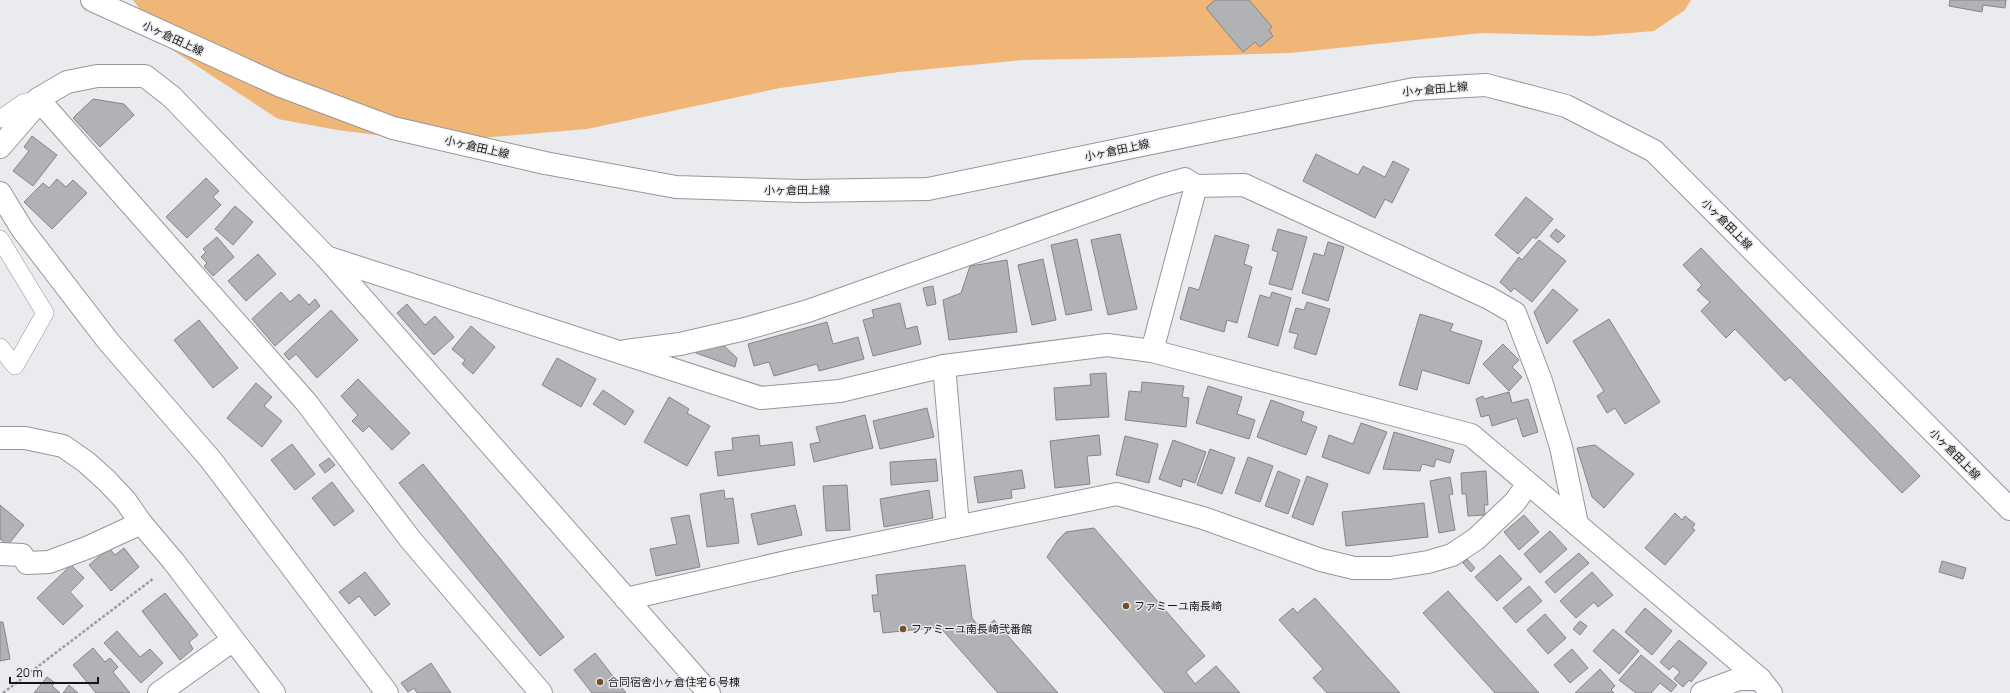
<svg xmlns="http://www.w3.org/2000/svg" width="2010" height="693" viewBox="0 0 2010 693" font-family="Manrope,'Noto Sans JP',sans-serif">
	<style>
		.green { fill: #efb677 }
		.building { fill: #b1b2b5; stroke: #838587 }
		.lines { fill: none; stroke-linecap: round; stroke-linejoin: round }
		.lane-casing { stroke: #959799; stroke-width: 18 }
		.street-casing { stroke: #959799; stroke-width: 24 }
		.secondary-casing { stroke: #959799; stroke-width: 24 }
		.path { stroke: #9b9b9e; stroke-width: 2.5; stroke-dasharray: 3 2; stroke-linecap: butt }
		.lane { stroke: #fff; stroke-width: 17 }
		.street { stroke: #fff; stroke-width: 22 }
		.secondary { stroke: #fff; stroke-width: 22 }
		.poi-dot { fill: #714f27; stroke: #eaebee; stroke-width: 1.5 }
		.labels { text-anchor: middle; stroke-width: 3; stroke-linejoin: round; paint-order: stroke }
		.street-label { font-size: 11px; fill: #151516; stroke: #eaebee }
		.poi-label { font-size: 11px; fill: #151516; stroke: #eaebee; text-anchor: start }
	</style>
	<rect width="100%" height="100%" fill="#eaebee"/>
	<!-- green -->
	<polygon class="green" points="133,0 1691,0 1685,10 1654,31 1593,36 1482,33 1290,53 1128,58 1022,60 899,72 780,88 587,129 433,142 337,130 278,119 168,47"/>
	<!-- building -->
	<g class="building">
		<polygon points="1215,0 1249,0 1272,27 1269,30 1273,36 1260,47 1255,42 1243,52 1206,8"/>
		<polygon points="1950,0 2006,0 2005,8 1983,5 1982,12 1949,6"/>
		<polygon points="93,99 124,104 134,115 100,147 73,118"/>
		<polygon points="32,136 57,155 33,186 13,171 29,151 24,147"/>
		<polygon points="1316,154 1358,175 1363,166 1385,177 1393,161 1409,169 1392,203 1385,199 1375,218 1303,181"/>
		<polygon points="206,178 219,191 213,197 221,205 187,238 166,217"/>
		<polygon points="57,179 66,187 73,180 87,193 52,229 24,202 43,183 49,188"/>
		<polygon points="1526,197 1553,219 1536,239 1533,237 1518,254 1495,235"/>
		<polygon points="235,206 253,222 233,245 215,229"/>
		<polygon points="1278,229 1307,237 1292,290 1269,284 1278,252 1272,250"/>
		<polygon points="1556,229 1565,236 1558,243 1550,236"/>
		<polygon points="1120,234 1137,309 1108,315 1091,240"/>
		<polygon points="1215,235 1249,245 1244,264 1252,267 1237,323 1227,320 1224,332 1180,319 1189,287 1199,290"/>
		<polygon points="217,237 234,257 213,276 204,266 207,263 201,257 206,252 203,249"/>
		<polygon points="1077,239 1092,310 1066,315 1051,245"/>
		<polygon points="1539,240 1566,261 1532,302 1514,288 1511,292 1500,282 1519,257 1522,260"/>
		<polygon points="1328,242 1344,247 1328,301 1302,293 1314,253 1324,256"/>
		<polygon points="1701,248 1920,476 1902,493 1790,377 1785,381 1735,329 1726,338 1701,311 1710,302 1697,290 1702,285 1683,265"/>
		<polygon points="258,254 276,274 246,301 228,281"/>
		<polygon points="1043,259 1056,320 1032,325 1018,265"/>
		<polygon points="1007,260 1017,332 949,340 943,300 961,293 970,266"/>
		<polygon points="933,286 936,304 927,306 923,288"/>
		<polygon points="1553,289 1578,310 1547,344 1534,312"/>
		<polygon points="281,292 290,302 299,294 309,305 315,299 320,306 275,346 252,319"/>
		<polygon points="1272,292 1291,298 1278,346 1248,337 1260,295 1270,298"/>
		<polygon points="1307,302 1330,309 1316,355 1294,348 1298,334 1289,332 1296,308 1304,310"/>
		<polygon points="900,303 906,329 917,326 921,344 873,356 863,320 874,317 872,310"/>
		<polygon points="407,304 425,325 435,316 454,337 434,355 397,313"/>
		<polygon points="331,310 358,340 317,378 296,354 289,360 284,354"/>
		<polygon points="1420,314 1453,324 1450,331 1482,341 1469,384 1422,370 1417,390 1399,385"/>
		<polygon points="1609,319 1660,402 1625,424 1615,408 1607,413 1597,396 1604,391 1573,341"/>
		<polygon points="199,320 238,368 213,388 174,340"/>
		<polygon points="827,322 833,344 858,337 864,359 819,371 817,364 774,376 769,362 754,366 748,344"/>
		<polygon points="471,326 495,347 473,374 462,364 465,360 452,349"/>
		<polygon points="1503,344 1519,360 1512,367 1522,377 1509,391 1483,364"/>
		<polygon points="723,345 737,358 735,367 696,353 698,346"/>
		<polygon points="557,358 596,379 581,407 542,385"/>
		<polygon points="1106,373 1109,417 1056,420 1054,388 1091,385 1090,374"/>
		<polygon points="358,379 410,433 392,450 369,426 363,432 352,421 358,415 341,396"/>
		<polygon points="1142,382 1184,386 1182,397 1189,398 1186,427 1125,420 1129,391 1141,392"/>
		<polygon points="256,383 272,397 264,406 282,421 262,447 227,418"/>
		<polygon points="1208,386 1242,397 1237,414 1255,420 1249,439 1196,423"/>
		<polygon points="603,390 634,411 625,425 593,404"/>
		<polygon points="1509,392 1512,403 1528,399 1538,432 1523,437 1517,418 1492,426 1489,415 1481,417 1476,399 1483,396 1484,399"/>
		<polygon points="669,397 689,409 687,413 710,426 687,466 644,442"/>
		<polygon points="1271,400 1304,412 1301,421 1317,427 1306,455 1257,437"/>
		<polygon points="927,408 934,437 880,449 873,421"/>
		<polygon points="865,415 873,448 814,462 810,444 820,442 816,427"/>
		<polygon points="1361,423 1387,432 1369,474 1322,457 1329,435 1353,444"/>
		<polygon points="1394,432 1454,450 1450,463 1436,459 1434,467 1422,464 1420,471 1383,469"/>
		<polygon points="759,435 760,446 792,442 795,465 718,476 715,452 733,450 732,438"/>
		<polygon points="1099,435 1101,455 1087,456 1090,484 1055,488 1050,441"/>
		<polygon points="1125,436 1158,444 1149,483 1116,475"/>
		<polygon points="1173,440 1206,452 1195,483 1183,479 1181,487 1159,479"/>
		<polygon points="292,444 315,474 295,490 271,460"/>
		<polygon points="1595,445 1634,474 1604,508 1592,497 1577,448"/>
		<polygon points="1210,449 1235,458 1222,494 1197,485"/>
		<polygon points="1248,457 1273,466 1260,502 1235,493"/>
		<polygon points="329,458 335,465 325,473 319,465"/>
		<polygon points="936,459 938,481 891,485 890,462"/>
		<polygon points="423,464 564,637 540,656 399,483"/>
		<polygon points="1022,470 1025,488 1011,490 1012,498 978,503 974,477"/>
		<polygon points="1278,471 1300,480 1288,514 1265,506"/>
		<polygon points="1486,471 1488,505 1484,505 1485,515 1468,516 1466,494 1462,494 1461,473"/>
		<polygon points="1307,476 1328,484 1313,525 1292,517"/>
		<polygon points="1450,477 1453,494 1449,495 1455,530 1439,533 1430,481"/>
		<polygon points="332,482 354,511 334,526 312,498"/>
		<polygon points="847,485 850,530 826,531 823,486"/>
		<polygon points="724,490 725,499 733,498 739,543 707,547 700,494"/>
		<polygon points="929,490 933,518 884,527 880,499"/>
		<polygon points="1424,503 1428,537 1346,546 1342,512"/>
		<polygon points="0,505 24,525 8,545 0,539"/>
		<polygon points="795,505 802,535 758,545 751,514"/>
		<polygon points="1675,513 1682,520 1685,516 1695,524 1692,528 1695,530 1665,565 1645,548"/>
		<polygon points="689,515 700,567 656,576 650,549 677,544 671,518"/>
		<polygon points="1524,515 1539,532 1519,550 1504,532"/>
		<polygon points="1094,528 1205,656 1186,672 1195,684 1216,666 1240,693 1165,693 1047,557 1058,540 1066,532"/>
		<polygon points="1550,531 1567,549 1540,573 1524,554"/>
		<polygon points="109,548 115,555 124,548 139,567 111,591 89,565"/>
		<polygon points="1579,553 1589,563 1555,593 1545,582"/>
		<polygon points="1500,555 1522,579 1497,601 1475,577"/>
		<polygon points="1467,559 1475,568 1471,572 1463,563"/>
		<polygon points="1942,561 1966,568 1963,579 1939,572"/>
		<polygon points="71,565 84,578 70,592 83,606 63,625 37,598"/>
		<polygon points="965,565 972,618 982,631 994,620 1058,693 998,693 940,627 883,633 880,611 874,612 872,595 878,595 876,575"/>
		<polygon points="365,572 390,604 375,616 359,596 349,604 339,592"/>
		<polygon points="1592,572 1613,595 1598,607 1594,602 1576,618 1560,601"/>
		<polygon points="1529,586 1542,601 1516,623 1503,608"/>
		<polygon points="1448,591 1539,693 1495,693 1423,613"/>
		<polygon points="165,593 198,635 189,642 193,649 180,660 142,611"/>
		<polygon points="1315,598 1400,693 1327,693 1313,678 1323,669 1279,620 1293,608 1297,613"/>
		<polygon points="1645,608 1672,631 1652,655 1625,632"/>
		<polygon points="1545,614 1566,638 1548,654 1527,630"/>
		<polygon points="1580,621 1587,626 1580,635 1573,629"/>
		<polygon points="0,622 3,622 10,659 0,661"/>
		<polygon points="1613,629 1639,651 1619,674 1593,651"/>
		<polygon points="117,631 140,657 150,649 163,663 141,683 104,643"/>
		<polygon points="1679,640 1707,663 1691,682 1689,680 1683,687 1674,679 1680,672 1673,666 1669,670 1660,662"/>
		<polygon points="93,648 105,662 110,658 118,667 113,672 130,693 96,693 73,665"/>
		<polygon points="1572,649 1588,668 1570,683 1554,665"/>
		<polygon points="595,653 626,693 592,693 574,670"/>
		<polygon points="1641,655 1677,685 1671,692 1660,683 1651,693 1636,693 1619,680"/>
		<polygon points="431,663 451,693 417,693 414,688 408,692 401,683"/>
		<polygon points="1600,669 1615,686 1611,690 1614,693 1575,693"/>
		<polygon points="47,677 55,683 52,686 60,693 34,693"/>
		<polygon points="69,685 78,693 63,693"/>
	</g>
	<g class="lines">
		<!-- lane casing -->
		<g class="lane-casing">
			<g id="lane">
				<polyline points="0,119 23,103 38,99"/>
				<polyline points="0,239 45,313 15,366 0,347"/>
			</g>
		</g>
		<!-- street casing -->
		<g class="street-casing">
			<g id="street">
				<polyline points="38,99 306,402 410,539 541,693"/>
				<polyline points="0,147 32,110 38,99 67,82 97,76 145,76 172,97 326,257 709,693"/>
				<polyline points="0,193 22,229 108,341 211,460 387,693"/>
				<polyline points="326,257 761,398 840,391 944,366 1107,345 1152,351 1471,435 1760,679 1771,693"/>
				<polyline points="626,351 680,344 745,329 808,311 1157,187 1185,179 1196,186 1244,185 1489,298 1515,313 1541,381 1561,447 1577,524"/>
				<polyline points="1152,351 1196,186"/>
				<polyline points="944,366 958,526"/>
				<polyline points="0,438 25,438 63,446 86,462 106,480 125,500 141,523 174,562 274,693"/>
				<polyline points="0,554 22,555 27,563 49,562 89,547 141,523"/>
				<polyline points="626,599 791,561 1117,494 1203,518 1321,560 1354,568 1390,568 1428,562 1452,555 1476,539 1514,503 1528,484"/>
				<polyline points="159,693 233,640"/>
				<polyline points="1702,693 1739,679 1760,679"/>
			</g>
		</g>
		<!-- secondary casing -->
		<g class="secondary-casing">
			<polyline id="secondary" points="92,0 281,86 393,128 545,163 676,187 801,191 928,189 1414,89 1486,85 1566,106 1654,151 2010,509"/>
		</g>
		<!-- path -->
		<polyline class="path" points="3,693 154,578"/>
		<!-- lane -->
		<use href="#lane" class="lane"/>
		<!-- street -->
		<use href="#street" class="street"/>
		<!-- secondary -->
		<use href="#secondary" class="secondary"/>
	</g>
	<!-- markers -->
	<g class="poi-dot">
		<circle cx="1126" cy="606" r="4"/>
		<circle cx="903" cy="629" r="4"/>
		<circle cx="600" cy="682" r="4"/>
	</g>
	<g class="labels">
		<!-- street labels -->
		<g class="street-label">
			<text transform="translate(173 38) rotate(25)" y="4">小ヶ倉田上線</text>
			<text transform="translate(1435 89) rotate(-5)" y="4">小ヶ倉田上線</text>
			<text transform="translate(477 147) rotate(13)" y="4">小ヶ倉田上線</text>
			<text transform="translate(1117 150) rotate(-12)" y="4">小ヶ倉田上線</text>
			<text x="797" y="194">小ヶ倉田上線</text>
			<text transform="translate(1727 224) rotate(45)" y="4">小ヶ倉田上線</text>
			<text transform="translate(1955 454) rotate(45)" y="4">小ヶ倉田上線</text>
		</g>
		<!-- poi labels -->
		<g class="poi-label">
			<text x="1134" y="610">ファミーユ南長崎</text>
			<text x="911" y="633">ファミーユ南長崎弐番館</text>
			<text x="608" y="686">合同宿舎小ヶ倉住宅６号棟</text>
		</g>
	</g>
	<!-- scale -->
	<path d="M10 677v6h88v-6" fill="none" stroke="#151516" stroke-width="2"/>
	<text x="16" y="677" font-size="12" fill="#151516" stroke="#eaebee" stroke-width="3" paint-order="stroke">20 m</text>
</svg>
